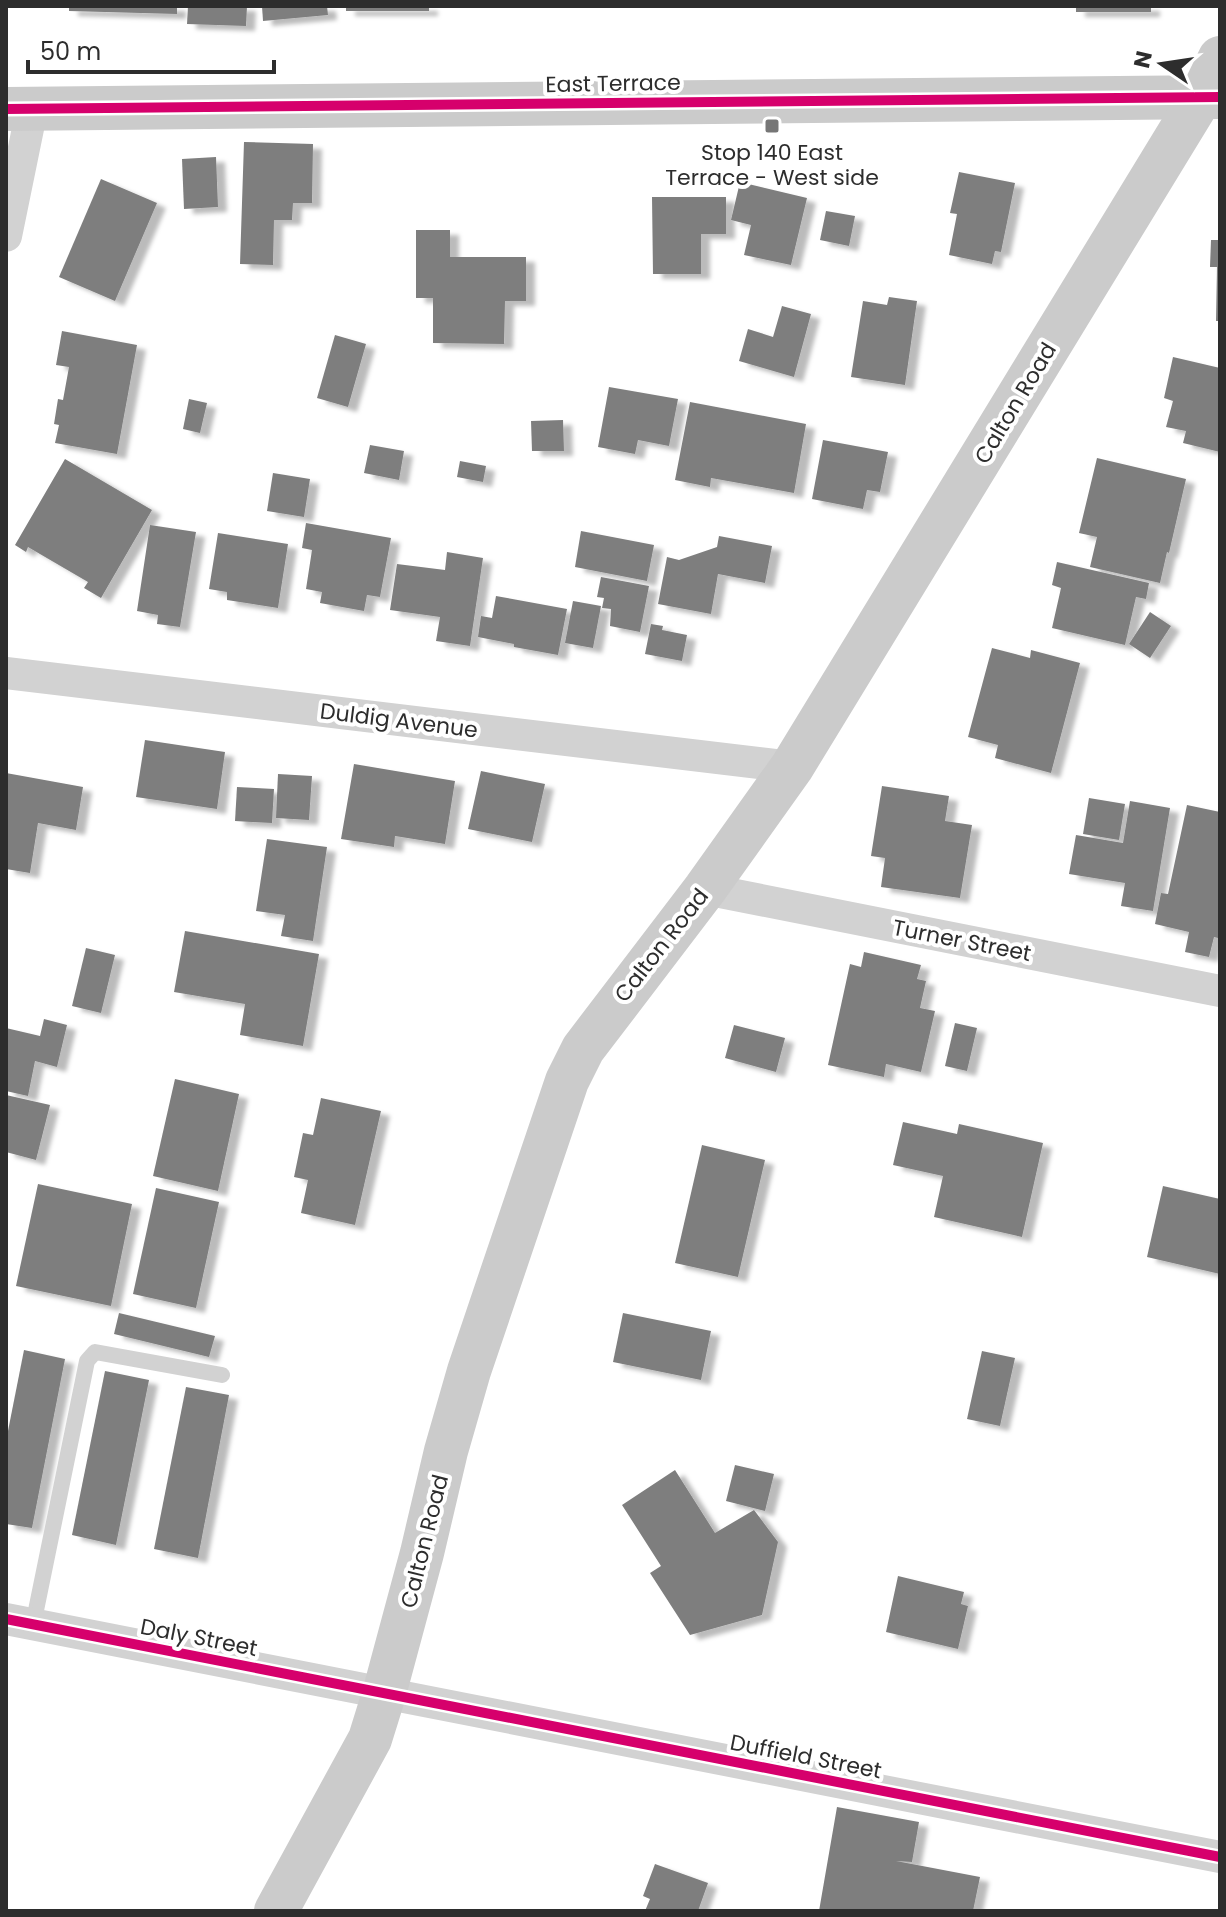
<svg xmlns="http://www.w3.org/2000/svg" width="1226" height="1917" viewBox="0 0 1226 1917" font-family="Poppins,sans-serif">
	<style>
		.building { fill: #7e7e7e; filter: url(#shadow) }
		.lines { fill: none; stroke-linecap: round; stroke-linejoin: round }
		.lane { stroke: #d2d2d2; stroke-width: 16 }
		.street { stroke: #d2d2d2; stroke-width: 32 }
		.secondary { stroke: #cbcbcb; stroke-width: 44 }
		.cycleway-casing { stroke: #fff; stroke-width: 15 }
		.cycleway { stroke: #d6006c; stroke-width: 10 }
		.poi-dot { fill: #767676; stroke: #fff; stroke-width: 3 }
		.labels { text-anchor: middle; stroke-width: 8; stroke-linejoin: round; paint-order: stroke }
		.street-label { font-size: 22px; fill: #2d2d2d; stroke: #fff }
		.poi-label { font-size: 22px; fill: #2d2d2d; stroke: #fff }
	</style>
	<defs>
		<filter id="shadow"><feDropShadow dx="9" dy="5" stdDeviation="2" flood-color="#0004"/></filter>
	</defs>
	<rect width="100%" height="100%" fill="#fff"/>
	<!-- building -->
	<g class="building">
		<polygon points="69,6 177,6 177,14 69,11"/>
		<polygon points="188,6 247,6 246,26 187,24"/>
		<polygon points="262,6 327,6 328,15 263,21"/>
		<rect x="346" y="6" width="83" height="5"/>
		<rect x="1076" y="6" width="75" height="6"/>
		<polygon points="244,142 313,144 312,203 293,203 292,220 274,220 273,265 240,264"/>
		<polygon points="216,157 218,207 184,209 182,159"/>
		<polygon points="959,172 1015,183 1001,252 995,251 992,264 949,255 957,214 950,213"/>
		<polygon points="101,179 157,203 115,301 59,277"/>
		<polygon points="740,182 807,198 791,265 744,255 751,225 731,220"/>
		<polygon points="652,197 726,197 726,234 701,234 701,274 653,274"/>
		<polygon points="826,211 855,216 849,246 820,240"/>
		<polygon points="416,230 450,230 450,257 526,257 526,301 505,301 504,344 433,343 433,298 416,298"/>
		<polygon points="1211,240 1220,240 1220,321 1216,321 1217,267 1210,267"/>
		<polygon points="889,297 917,301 905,385 851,377 863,301 887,305"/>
		<polygon points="782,306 811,314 794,377 739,361 748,329 773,337"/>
		<polygon points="62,331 137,345 117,454 55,443 59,425 54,424 58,399 63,400 69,367 56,365"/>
		<polygon points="335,335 366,344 348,407 317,398"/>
		<polygon points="1173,357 1220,368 1220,452 1183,443 1186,431 1166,427 1173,401 1164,398"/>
		<polygon points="609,387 678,399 669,446 638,440 635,454 598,447"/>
		<polygon points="189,399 207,403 200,433 183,429"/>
		<polygon points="690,402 806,424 794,493 711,478 710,487 675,480"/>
		<polygon points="563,420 564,451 532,451 531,421"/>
		<polygon points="823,440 888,452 880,492 867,490 863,509 812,499"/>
		<polygon points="370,445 404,451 399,480 364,473"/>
		<polygon points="1097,458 1186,479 1169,553 1167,552 1160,583 1090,567 1097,537 1079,533"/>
		<polygon points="65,459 152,510 101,598 84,588 88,582 28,547 26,552 15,545"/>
		<polygon points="460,461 486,466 483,482 457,477"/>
		<polygon points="273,473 310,479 304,517 267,511"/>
		<polygon points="306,523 391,538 380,597 367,595 364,611 320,603 322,592 306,589 312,550 302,548"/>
		<polygon points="150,525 196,532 180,627 157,624 158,615 137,611"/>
		<polygon points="581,531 654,545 647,581 575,567"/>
		<polygon points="218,533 288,544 278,608 227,600 227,592 209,589"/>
		<polygon points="719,536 772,546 765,583 718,574 711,614 658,604 667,557 679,560 717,547"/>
		<polygon points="447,552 483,558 470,646 436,641 440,617 390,610 397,564 445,570"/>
		<polygon points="1057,562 1149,583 1146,599 1136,597 1125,645 1052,628 1061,588 1052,585"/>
		<polygon points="601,577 649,586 640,632 610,626 611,609 602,608 604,598 597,597"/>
		<polygon points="496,596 567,609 558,655 514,647 514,644 478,637 481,616 492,618"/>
		<polygon points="573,601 601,606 593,648 565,643"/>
		<polygon points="1150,612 1171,626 1150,658 1129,644"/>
		<polygon points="651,624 663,626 662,630 687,635 682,661 645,654"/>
		<polygon points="992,648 1030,658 1031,650 1080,663 1051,773 995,758 998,745 968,737"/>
		<polygon points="145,740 225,752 217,809 136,797"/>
		<polygon points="354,764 455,781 445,844 395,836 394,847 341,839"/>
		<polygon points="481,771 545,784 532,842 468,829"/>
		<polygon points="6,773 83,787 76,830 38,823 30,873 6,869"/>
		<polygon points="278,774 312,776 309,820 276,818"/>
		<polygon points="882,786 949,796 945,821 972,825 960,898 881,887 885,858 871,856"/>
		<polygon points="237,787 274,789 272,823 235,821"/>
		<polygon points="1089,798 1125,804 1119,840 1083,834"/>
		<polygon points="1130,801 1170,808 1153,911 1121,906 1125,883 1069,874 1076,835 1123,843"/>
		<polygon points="1187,805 1220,812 1220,930 1218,938 1214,937 1209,957 1185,952 1189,932 1155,924 1161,893 1168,894"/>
		<polygon points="267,839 327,847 313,941 281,936 285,915 256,911"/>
		<polygon points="185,931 319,954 303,1046 240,1035 245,1004 174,992"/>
		<polygon points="86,948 115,955 101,1013 72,1006"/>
		<polygon points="864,952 921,965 917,979 926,981 920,1008 935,1011 921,1072 886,1064 884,1077 828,1065 850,964 861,967"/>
		<polygon points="44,1019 67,1025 57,1067 35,1061 28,1096 6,1091 6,1028 40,1036"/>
		<polygon points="955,1023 977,1028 967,1071 945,1066"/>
		<polygon points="734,1025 785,1038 776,1072 725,1058"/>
		<polygon points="175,1079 239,1094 218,1191 153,1176"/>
		<polygon points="6,1095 50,1105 36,1160 6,1152"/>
		<polygon points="321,1098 381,1111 355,1225 301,1213 308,1180 294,1177 303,1133 313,1135"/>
		<polygon points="903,1122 957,1134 959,1124 1043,1143 1022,1237 934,1217 943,1176 893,1165"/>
		<polygon points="702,1145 765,1160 738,1277 675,1263"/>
		<polygon points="38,1184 132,1204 111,1306 16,1286"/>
		<polygon points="1163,1186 1220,1199 1220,1274 1147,1257"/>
		<polygon points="156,1188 219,1202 196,1308 133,1294"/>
		<polygon points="119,1313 215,1336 209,1357 114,1334"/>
		<polygon points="623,1313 711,1331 701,1380 613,1362"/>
		<polygon points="24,1350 65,1359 32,1528 6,1524 6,1441"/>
		<polygon points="982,1351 1015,1358 1000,1426 967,1419"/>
		<polygon points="105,1371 149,1380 116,1545 72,1535"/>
		<polygon points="186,1387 229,1395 198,1558 154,1549"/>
		<polygon points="735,1465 774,1474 765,1511 726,1501"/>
		<polygon points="675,1470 715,1533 754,1510 778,1542 762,1615 690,1635 650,1573 661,1566 622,1505"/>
		<polygon points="898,1576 964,1592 961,1604 968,1606 958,1649 886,1632"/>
		<polygon points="837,1807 919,1822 912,1862 896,1861 980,1877 973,1911 819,1911"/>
		<polygon points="655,1864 708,1883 698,1911 645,1911 650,1899 643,1896"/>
	</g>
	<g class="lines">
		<!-- lane -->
		<polyline class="lane" points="33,1625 87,1361 95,1352 222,1375"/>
		<!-- street -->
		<g class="street">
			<polyline points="6,236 32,109"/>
			<polyline points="6,673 792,767"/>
			<polyline points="705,889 1220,991"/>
			<polyline points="6,1619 1220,1857"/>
		</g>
		<!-- secondary -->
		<g class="secondary">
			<polyline points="6,109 1220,97"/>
			<polyline points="276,1911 370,1739 384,1694 422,1553 446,1451 469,1371 567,1081 583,1049 705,889 792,767 1201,97 1220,58"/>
		</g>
		<!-- cycleway casing -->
		<g class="cycleway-casing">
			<g id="cycleway">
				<polyline points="6,109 1220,97"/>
				<polyline points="6,1619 1220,1857"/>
			</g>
		</g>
		<!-- cycleway -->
		<use href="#cycleway" class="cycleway"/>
	</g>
	<!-- markers -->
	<rect class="poi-dot" x="764" y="118" width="16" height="16" rx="4"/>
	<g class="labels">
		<!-- street labels -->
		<g class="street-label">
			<text transform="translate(613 83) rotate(-1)" y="8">East Terrace</text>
			<text transform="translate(1015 403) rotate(-59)" y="8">Calton Road</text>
			<text transform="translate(399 720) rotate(7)" y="8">Duldig Avenue</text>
			<text transform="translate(962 940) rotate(11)" y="8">Turner Street</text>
			<text transform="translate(661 945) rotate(-52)" y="8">Calton Road</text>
			<text transform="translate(424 1541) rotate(-76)" y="8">Calton Road</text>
			<text transform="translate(199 1637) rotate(11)" y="8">Daly Street</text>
			<text transform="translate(806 1756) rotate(11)" y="8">Duffield Street</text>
		</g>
		<!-- poi labels -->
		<g class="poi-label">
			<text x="772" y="160">Stop 140 East<tspan x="772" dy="25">Terrace - West side</tspan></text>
		</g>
	</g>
	<!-- border -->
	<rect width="1226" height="1917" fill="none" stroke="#2d2d2d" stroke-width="16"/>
	<!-- north arrow -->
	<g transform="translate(1162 64) rotate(283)" stroke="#ffffff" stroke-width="6" paint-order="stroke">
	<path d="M0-6L14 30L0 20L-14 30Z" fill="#2d2d2d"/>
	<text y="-12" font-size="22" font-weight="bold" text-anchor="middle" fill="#2d2d2d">N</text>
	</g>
	<!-- scale -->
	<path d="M28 60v12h246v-12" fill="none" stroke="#2d2d2d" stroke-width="4"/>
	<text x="40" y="60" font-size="24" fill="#2d2d2d" stroke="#ffffff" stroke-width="6" paint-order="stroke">50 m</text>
</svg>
